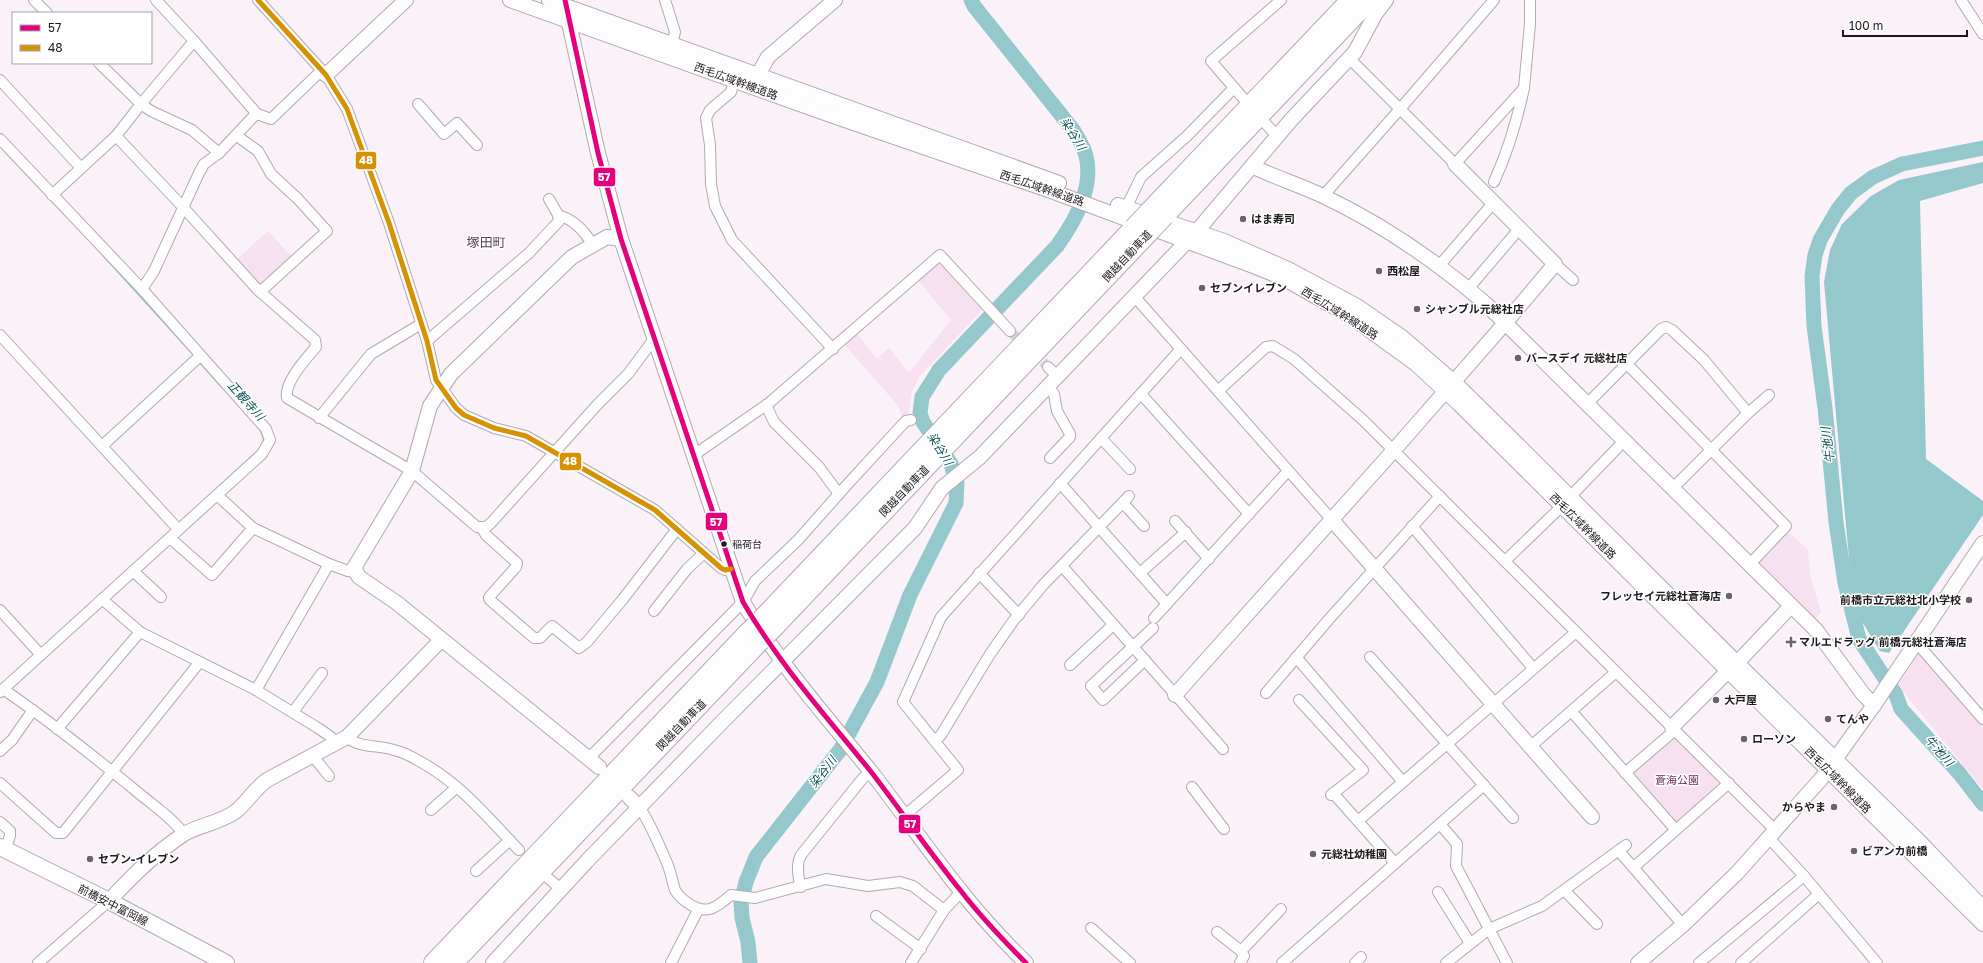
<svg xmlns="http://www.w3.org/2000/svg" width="1983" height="963" viewBox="0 0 1983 963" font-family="'Golos Text','Noto Sans JP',sans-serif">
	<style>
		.green { fill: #f7e0f0 }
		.water { fill: #95c8cc }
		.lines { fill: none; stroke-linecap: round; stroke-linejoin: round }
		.stream { stroke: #95c8cc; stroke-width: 2.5 }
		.river { stroke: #95c8cc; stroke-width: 15 }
		.street-tunnel { stroke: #d9d1d7; stroke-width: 10; stroke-dasharray: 10 5; stroke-linecap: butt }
		.street-casing { stroke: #b1aaaf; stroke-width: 12 }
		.secondary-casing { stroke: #b1aaaf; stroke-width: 16 }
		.primary-casing { stroke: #b1aaaf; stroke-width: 18 }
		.highway-casing { stroke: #b1aaaf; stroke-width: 20 }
		.street { stroke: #fefdfe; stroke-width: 10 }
		.secondary { stroke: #fefdfe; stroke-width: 14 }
		.primary { stroke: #fefdfe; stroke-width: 16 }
		.highway { stroke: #fefdfe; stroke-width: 18 }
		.highway-bridge-casing { stroke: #b1aaaf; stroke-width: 20; stroke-linecap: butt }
		.highway-bridge { stroke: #fefdfe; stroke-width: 18 }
		.bus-1-casing { stroke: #fff; stroke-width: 8 }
		.bus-2-casing { stroke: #fff; stroke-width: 8 }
		.bus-1 { stroke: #e5007d; stroke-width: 5 }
		.bus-2 { stroke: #d69104; stroke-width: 5 }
		.poi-dot { fill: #6a6468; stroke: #fff; stroke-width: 1.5 }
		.bus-dot { fill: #1d181b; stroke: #fff; stroke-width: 1.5 }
		.labels { text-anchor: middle; stroke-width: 3; stroke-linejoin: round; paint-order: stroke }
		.bus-label { font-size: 10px; fill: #1d181b; stroke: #fff; text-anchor: start }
		.street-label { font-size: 11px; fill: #1d181b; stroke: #fff }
		.poi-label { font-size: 11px; font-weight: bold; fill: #1d181b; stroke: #fff; text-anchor: start }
		.park-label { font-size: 11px; fill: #6d305e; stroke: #fff }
		.water-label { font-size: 12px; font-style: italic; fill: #0f5356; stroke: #fff }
		.quarter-label { font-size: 13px; fill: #53484f; stroke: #fff }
		.line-badge { stroke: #fff; stroke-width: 1.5 }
		.badge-label { font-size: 11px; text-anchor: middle; font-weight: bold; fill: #fff }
	</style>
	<rect width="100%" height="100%" fill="#faf2f8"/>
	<!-- green -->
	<g class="green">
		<polygon points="268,231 293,258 263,286 259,286 236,260"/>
		<polygon points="937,262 943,262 984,308 919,377 912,392 908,416 902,417 899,407 846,346 846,341 856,332 877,359 889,348 909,373 951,320 917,279"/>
		<polygon points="1790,533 1808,550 1810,575 1821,612 1814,620 1760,566 1759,561 1785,534"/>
		<polygon points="1920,652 1983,723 1983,789 1898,685"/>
		<polygon points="1670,737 1675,737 1720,781 1720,787 1679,823 1675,822 1634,774 1634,769"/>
	</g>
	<!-- water -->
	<polygon class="water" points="1983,162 1983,183 1920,201 1926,459 1983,501 1983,515 1889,653 1880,651 1861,620 1851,581 1824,282 1830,250 1842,224 1871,196 1899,180"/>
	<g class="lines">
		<!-- stream -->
		<g class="stream">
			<polyline points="103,255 195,356"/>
			<polyline points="198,360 223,388"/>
			<polyline points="260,428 264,438 263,444"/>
		</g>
		<!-- river -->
		<g class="river">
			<polyline points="1983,148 1902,164 1873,177 1851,193 1838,209 1820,240 1815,255 1812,276 1814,326 1825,408 1836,522 1845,583 1859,639 1896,695 1901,709 1959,773 1983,804"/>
			<path d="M 750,963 L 748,942 L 742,918 L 741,902 L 746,882 L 756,857 L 840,750 L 877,682 L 910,595 L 956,503 L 957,483 L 951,464 L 923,422 L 920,413 L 922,397 L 939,370 L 1057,246 C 1075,221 1094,188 1086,156 C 1084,147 1078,139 1074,131 L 974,6 L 971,0"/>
		</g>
		<!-- street-tunnel -->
		<polyline class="street-tunnel" points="1010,331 1048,367"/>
		<!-- street casing -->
		<g class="street-casing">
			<g id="street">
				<polyline points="34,0 47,13"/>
				<polyline points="156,0 194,41 141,104 151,111 192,130 219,153"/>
				<polyline points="258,0 326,75 347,109 389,223 427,341 436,380 456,408 464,415 494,428 526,436 655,510 721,568 725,570 731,569"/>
				<polyline points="665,0 675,32 672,44"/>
				<polyline points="1961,0 1983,34"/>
				<polyline points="194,41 257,114"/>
				<polyline points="1349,58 1455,164 1524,88 1530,24 1530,0"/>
				<path d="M 99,63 L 141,104 L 116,136 L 182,206 L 257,289 L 315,340 L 316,347 C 306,359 284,382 287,398 L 412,471 L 477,527 L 486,527 L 491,523 L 597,405 L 628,374 L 654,339"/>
				<polyline points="0,80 81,168"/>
				<polyline points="734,81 731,92 710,110 706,118 710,145 711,184 715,206 732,240 833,349"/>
				<polyline points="1243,98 1211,61 1281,0"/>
				<polyline points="418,104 444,134 457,123 477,145"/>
				<polyline points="1265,123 1277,136"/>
				<polyline points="237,136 258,151 271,174 298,199 327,231 260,292"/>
				<polyline points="0,139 142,289 266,429 270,440 262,454 0,692"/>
				<path d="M 1494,182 C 1508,151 1517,121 1524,88"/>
				<polyline points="52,195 116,136"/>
				<polyline points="1323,196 1400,109 1494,0"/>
				<polyline points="1126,208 1141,177 1187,136 1234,88"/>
				<path d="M 558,216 C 572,217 586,233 592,244"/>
				<polyline points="1555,264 1573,280"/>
				<polyline points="1439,266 1494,202"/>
				<polyline points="142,289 154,271 199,173 204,164 219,153 255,115 257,114 271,119 322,70"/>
				<polyline points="1468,289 1520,228"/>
				<polyline points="1135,297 1332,520"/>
				<polyline points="0,335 178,529"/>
				<polyline points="427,341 529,253 559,221 560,218 549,199"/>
				<polyline points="1627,364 1786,526 1750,564"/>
				<polyline points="1048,367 1058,377"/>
				<polyline points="1048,386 1054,394 1057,411 1070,434 1070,437 1050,458"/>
				<polyline points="1218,391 1266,347 1273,346 1294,359 1363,420 1776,831"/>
				<polyline points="1141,394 1249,514"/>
				<polyline points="1588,403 1661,329 1666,327 1672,330 1704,360 1748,413"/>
				<polyline points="766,405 774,422 819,467 839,494"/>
				<polyline points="319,418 371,354 421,324"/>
				<polyline points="1101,438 1130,469"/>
				<polyline points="102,446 200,356"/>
				<polyline points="694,455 769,403 940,255 1010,331"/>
				<polyline points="1060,483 1167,604"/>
				<polyline points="1673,488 1748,413 1769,395"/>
				<polyline points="217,495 253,528 329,564 348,571 355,572"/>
				<polyline points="1570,497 1625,440"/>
				<polyline points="1123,503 1144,526"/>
				<polyline points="1175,521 1209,559"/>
				<polyline points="1412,526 1533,668"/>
				<polyline points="482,528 486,535 517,563 516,567 490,596 489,598 490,600 534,638 540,638 552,626 579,648 587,642 623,599 677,529"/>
				<polyline points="170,538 212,575 253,528"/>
				<polyline points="1505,561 1562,506"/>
				<polyline points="1062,566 1223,749"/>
				<polyline points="133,571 161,597"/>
				<polyline points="979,573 1019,615"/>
				<polyline points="1140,573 1186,532"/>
				<polyline points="102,599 140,632 256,690 318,728 331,737 335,743"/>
				<polyline points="0,610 41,655"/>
				<polyline points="654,611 687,569 704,553"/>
				<polyline points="1154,618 1288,471"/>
				<polyline points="1916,642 1983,719"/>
				<polyline points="1296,657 1403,782"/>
				<polyline points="1370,657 1513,818"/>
				<polyline points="1145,660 1103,700 1091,686 1153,628"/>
				<polyline points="1070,665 1113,625"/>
				<path d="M 3,689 C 51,722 96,758 141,795 C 153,805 176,821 184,835"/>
				<polyline points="256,690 329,564"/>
				<polyline points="1266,693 1330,618 1440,496"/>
				<polyline points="1299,700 1363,770 1331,795"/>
				<polyline points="293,712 322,673"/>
				<polyline points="1572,712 1675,829"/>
				<polyline points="57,729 140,632"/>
				<path d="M 347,737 C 358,748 380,745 394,750 C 402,752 411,756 419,761 C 459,782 488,818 519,850"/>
				<polyline points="935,741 941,735 990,654 1014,620 1043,585 1129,496"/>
				<polyline points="1530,747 1616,672"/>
				<polyline points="0,751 12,740 33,710"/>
				<polyline points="312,755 329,776"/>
				<polyline points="589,758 743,602 755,581 798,540 845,487 902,425 906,421 911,420"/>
				<polyline points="1625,773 1675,730"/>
				<polyline points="0,783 56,833 63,833 199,663"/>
				<polyline points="1192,787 1224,829"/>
				<polyline points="1333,793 1395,863"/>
				<path d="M 640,808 C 651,825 659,844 667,863 C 671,872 672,881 675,890 C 678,895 683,900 688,903 C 706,916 716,908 731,895 L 755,898 L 826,879 L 868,886 L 900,882 L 913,886 L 944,910"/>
				<polyline points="431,810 457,787"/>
				<polyline points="904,816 958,770 903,702 941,617 1179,351 1182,350"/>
				<polyline points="1358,821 1576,632"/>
				<polyline points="0,822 10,831 10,836 5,850"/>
				<polyline points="1440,824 1457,844 1456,866 1507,963"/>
				<polyline points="1769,838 1804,876 1877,963"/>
				<polyline points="1619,851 1683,925"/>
				<polyline points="1634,867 1729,783"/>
				<polyline points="476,871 510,840"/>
				<polyline points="549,879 561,889"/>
				<path d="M 801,887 C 798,877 796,864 801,855 L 863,778 L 871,772"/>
				<polyline points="1565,891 1597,924"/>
				<polyline points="1438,892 1470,943"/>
				<polyline points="876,916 921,949"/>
				<polyline points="1091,928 1130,963"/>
				<polyline points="1217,932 1241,951"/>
				<polyline points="38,963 109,901"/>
				<polyline points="671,963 698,910"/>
				<polyline points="911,963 944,910 961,892"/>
				<polyline points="1240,963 1244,956 1241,951 1281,909"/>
				<polyline points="1282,963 1484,785"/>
				<polyline points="1355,963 1361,957"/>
				<polyline points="1446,963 1489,929 1542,906 1626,845"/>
				<polyline points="1699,963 1804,876"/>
				<polyline points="1741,963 1819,894"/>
			</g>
		</g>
		<!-- secondary casing -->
		<g class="secondary-casing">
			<g id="secondary">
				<polyline points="510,0 833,116 1051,191 1256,267 1283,278 1350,316 1416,364 1459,404 1983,924"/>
				<polyline points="549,0 1059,183"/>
				<path d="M 567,14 L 598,153 L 621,239 L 743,602 C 779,664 827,717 872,773 C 902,812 930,853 961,891 C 981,917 1003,940 1026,963"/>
				<polyline points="326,75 406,0"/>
				<polyline points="758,75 768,57 835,0"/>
				<path d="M 1253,165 L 1258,169 C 1280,179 1302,186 1323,196 C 1382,224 1436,261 1486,304 L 1816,630 L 1863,694 L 1874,705"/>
				<polyline points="1118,205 1224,241 1288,269 1357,306 1402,337 1454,382 1514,441 1737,663 1921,843 1983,908"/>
				<polyline points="1332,520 1592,817"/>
				<polyline points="1737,663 1791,606"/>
				<polyline points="1175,695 1394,450 1506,322 1555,264 1455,164"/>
				<polyline points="1672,727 1728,671"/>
				<polyline points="599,767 397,603 359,577 354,568 412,471 430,406 451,374 572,257 607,237 621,239"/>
				<polyline points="629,797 640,808"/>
				<path d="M 109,901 C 132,876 155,853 184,834 C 200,825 219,823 235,812 C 247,803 254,789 267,780 L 347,737 L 441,640"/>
				<polyline points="493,963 587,861 723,721 915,528 942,488 980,457 1197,231 1291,120 1355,52 1376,13 1386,0"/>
				<polyline points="1638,963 1683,925 1737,873 1821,779 1874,705 1983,543"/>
			</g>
		</g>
		<!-- primary casing -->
		<g class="primary-casing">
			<polyline id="primary" points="0,847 109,901 226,963"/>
		</g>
		<!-- highway casing -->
		<g class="highway-casing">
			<g id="highway">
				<polyline points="1150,210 1350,0"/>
				<polyline points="1165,216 1370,0"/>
				<polyline points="764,616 1133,228"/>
				<polyline points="773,629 1148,234"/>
				<polyline points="433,963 747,633"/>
				<polyline points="454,963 756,646"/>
			</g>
		</g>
		<!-- street -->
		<use href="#street" class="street"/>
		<!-- secondary -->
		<use href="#secondary" class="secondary"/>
		<!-- primary -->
		<use href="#primary" class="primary"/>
		<!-- highway -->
		<use href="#highway" class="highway"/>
		<!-- highway-bridge casing -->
		<g class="highway-bridge-casing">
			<g id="highway-bridge">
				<polyline points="1133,228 1150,210"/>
				<polyline points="1148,234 1165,216"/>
				<polyline points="747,633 764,616"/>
				<polyline points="756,646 773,629"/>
			</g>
		</g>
		<!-- highway-bridge -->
		<use href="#highway-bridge" class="highway-bridge"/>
		<!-- bus-1 casing -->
		<g class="bus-1-casing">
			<path id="bus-1" d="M 565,0 L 598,153 L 621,239 L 743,602 C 779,664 827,717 872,773 C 902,812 930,853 961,891 C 981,917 1003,940 1026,963"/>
		</g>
		<!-- bus-2 casing -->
		<g class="bus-2-casing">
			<polyline id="bus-2" points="258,0 326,75 347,109 389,223 427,341 436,380 456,408 464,415 494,428 526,436 655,510 721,568 725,570 731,569"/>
		</g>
		<!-- bus-1 -->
		<use href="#bus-1" class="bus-1"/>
		<!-- bus-2 -->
		<use href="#bus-2" class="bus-2"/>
	</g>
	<!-- markers -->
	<g class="poi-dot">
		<circle cx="1243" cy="219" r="4"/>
		<circle cx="1379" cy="271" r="4"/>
		<circle cx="1202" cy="288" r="4"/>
		<circle cx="1417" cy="309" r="4"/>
		<circle cx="1518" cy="358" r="4"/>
		<circle cx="1729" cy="596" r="4"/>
		<circle cx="1969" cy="600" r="4"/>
		<path d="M1789 636h4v4h4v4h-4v4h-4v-4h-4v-4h4z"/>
		<circle cx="1716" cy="700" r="4"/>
		<circle cx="1828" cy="719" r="4"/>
		<circle cx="1744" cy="739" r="4"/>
		<circle cx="1834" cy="807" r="4"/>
		<circle cx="1854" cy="851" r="4"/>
		<circle cx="1313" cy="854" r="4"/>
		<circle cx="90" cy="859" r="4"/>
	</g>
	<circle class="bus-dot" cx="724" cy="544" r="3.5"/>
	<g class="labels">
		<!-- bus labels -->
		<g class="bus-label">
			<text x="732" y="548">稲荷台</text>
		</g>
		<!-- street labels -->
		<g class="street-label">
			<text transform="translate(736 81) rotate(20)" y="4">西毛広域幹線道路</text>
			<text transform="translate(1042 188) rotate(19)" y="4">西毛広域幹線道路</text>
			<text transform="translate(1127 256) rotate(-47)" y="4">関越自動車道</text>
			<text transform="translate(1340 313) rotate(32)" y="4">西毛広域幹線道路</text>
			<text transform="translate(904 491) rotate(-46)" y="4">関越自動車道</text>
			<text transform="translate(1583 526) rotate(45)" y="4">西毛広域幹線道路</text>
			<text transform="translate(681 725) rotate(-46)" y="4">関越自動車道</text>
			<text transform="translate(1838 780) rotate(45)" y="4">西毛広域幹線道路</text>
			<text transform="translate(113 905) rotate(27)" y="4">前橋安中富岡線</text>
		</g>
		<!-- poi labels -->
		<g class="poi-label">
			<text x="1251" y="223">はま寿司</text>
			<text x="1387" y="275">西松屋</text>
			<text x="1210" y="292">セブンイレブン</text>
			<text x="1425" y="313">シャンブル元総社店</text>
			<text x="1526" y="362">バースデイ 元総社店</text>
			<text x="1721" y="600" text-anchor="end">フレッセイ元総社蒼海店</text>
			<text x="1961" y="604" text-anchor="end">前橋市立元総社北小学校</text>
			<text x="1799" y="646">マルエドラッグ 前橋元総社蒼海店</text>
			<text x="1724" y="704">大戸屋</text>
			<text x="1836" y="723">てんや</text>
			<text x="1752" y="743">ローソン</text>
			<text x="1826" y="811" text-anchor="end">からやま</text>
			<text x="1862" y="855">ビアンカ前橋</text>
			<text x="1321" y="858">元総社幼稚園</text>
			<text x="98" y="863">セブン-イレブン</text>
		</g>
		<!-- park labels -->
		<g class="park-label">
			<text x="1677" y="784">蒼海公園</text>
		</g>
		<!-- water labels -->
		<g class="water-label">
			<text transform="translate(1073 134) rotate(58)" y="4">染谷川</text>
			<text transform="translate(246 401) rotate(48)" y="4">正観寺川</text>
			<text transform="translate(1828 445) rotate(-97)" y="4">牛池川</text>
			<text transform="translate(940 449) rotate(58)" y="4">染谷川</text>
			<text transform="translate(1939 751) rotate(48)" y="4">牛池川</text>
			<text transform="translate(823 772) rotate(-52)" y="4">染谷川</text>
		</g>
		<!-- quarter labels -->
		<g class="quarter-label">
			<text x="486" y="247">塚田町</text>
		</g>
	</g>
	<g class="line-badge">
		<rect x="355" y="151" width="22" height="19" rx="4" fill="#d69104"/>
		<rect x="593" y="167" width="23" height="20" rx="4" fill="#e5007d"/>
		<rect x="559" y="452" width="23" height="19" rx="4" fill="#d69104"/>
		<rect x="705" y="512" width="23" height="19" rx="4" fill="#e5007d"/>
		<rect x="898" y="814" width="23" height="20" rx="4" fill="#e5007d"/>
	</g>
	<g class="badge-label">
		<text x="366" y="164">48</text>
		<text x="604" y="181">57</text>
		<text x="570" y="465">48</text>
		<text x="716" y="526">57</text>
		<text x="910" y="828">57</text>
	</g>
	<!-- legend -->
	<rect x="12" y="12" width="140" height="52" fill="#ffffff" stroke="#a5a3a4"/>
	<rect x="20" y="25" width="20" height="6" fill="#e5007d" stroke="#a5a3a4"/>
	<text x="48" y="32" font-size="12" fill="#1d181b">57</text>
	<rect x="20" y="45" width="20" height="6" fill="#d69104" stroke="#a5a3a4"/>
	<text x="48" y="52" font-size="12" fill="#1d181b">48</text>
	<!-- scale -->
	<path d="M1843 30v6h124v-6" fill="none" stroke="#1d181b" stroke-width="2"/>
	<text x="1849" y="30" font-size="12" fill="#1d181b" stroke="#ffffff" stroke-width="3" paint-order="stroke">100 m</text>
</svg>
